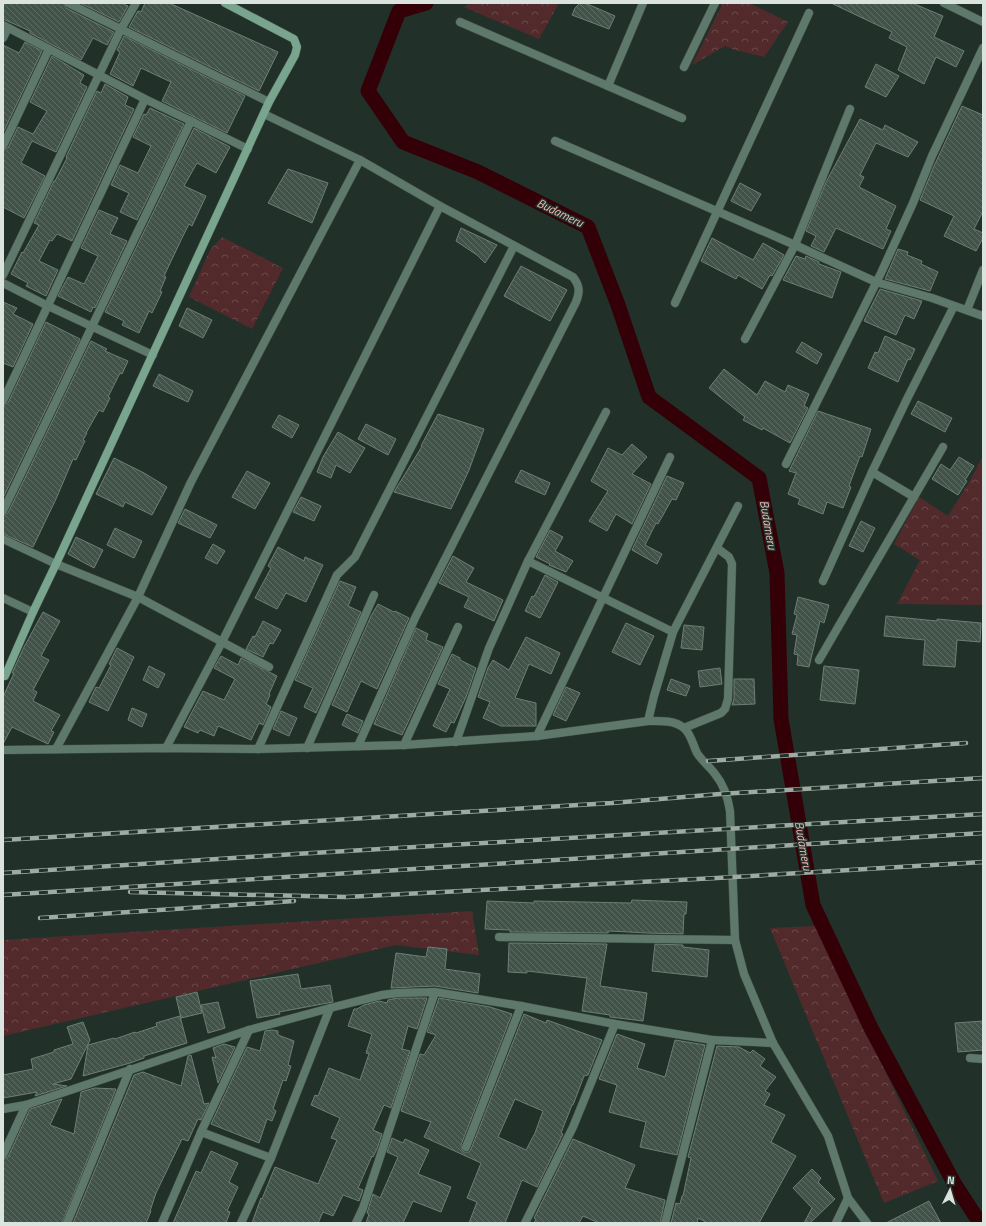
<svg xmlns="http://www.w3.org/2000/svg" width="986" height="1226" viewBox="0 0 986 1226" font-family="'Titillium Web',sans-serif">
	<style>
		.forest { fill: url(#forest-crowns) }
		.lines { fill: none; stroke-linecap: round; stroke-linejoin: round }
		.canal { stroke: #340007; stroke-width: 15 }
		.building { fill: url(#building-back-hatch); stroke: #6d7f75; fill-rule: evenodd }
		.street-casing { stroke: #3f4d46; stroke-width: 9 }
		.secondary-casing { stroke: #3f4d46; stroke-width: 9 }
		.street { stroke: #5e796b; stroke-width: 8 }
		.secondary { stroke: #79a48e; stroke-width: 8 }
		.rail-casing { stroke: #9eaaa4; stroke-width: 4.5 }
		.rail { stroke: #213129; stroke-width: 3; stroke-dasharray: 9; stroke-linecap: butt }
		.labels { text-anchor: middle; stroke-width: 3; stroke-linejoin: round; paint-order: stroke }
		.water-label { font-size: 12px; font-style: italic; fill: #f4bab9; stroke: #213129 }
	</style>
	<defs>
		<pattern id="forest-crowns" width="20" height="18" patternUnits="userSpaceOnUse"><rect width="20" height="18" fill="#522a2b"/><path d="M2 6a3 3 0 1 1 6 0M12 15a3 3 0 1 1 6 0" fill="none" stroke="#6a4949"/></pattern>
		<pattern id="building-back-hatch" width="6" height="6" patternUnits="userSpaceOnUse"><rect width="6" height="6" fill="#42534a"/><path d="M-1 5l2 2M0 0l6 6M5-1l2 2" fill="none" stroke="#5d6c64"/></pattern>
	</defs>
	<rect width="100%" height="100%" fill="#213129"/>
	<!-- forest -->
	<g class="forest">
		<polygon points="472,3 559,3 539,39 464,7"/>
		<polygon points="723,3 749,3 788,22 764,57 735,50 725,46 692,65"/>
		<polygon points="222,237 283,268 252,329 189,297 210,250"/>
		<polygon points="983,455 983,605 897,604 920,560 894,544 919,497 948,516 971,479"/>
		<polygon points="472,911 479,955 396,945 3,1036 3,940"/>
		<polygon points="815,926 938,1181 884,1203 770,928"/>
	</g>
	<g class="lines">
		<!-- canal -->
		<polyline class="canal" points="426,3 399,11 368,91 403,142 478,172 588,227 618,305 649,397 759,478 777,573 781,719 813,905 871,1028 954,1183 980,1223"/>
	</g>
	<!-- building -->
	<g class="building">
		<polygon points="3,3 63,3 66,8 114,32 107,45 93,38 81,60 30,33 30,31 3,19"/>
		<polygon points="80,3 121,3 128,6 119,22"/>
		<polygon points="145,3 169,3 278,52 259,91 129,27 138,11 141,12"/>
		<polygon points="580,3 585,3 615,16 609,29 572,15 575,8"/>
		<polygon points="831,3 912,3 943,16 934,37 964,51 956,67 936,57 924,84 898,70 907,47 889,38 892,32"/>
		<polygon points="124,36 245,96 227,133 162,101 171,82 141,68 133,86 110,74 120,52 117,50"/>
		<polygon points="25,42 42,51 3,133 3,45 19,53"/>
		<polygon points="52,56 84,75 80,83 87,87 56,152 32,141 21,163 45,176 24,218 3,207 3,151 8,148 18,127 33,134 47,111 30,102"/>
		<polygon points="876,64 899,76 886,97 865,87"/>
		<polygon points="105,84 128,97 125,105 134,109 72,241 57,234 52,241 50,240 39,261 58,270 46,296 26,286 28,283 11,274 22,252 23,253 39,225 34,223 54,181 55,181 67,158 66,157 97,91 101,93"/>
		<polygon points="962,106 983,115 983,211 974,229 983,233 983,238 976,251 944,236 954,216 920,200 934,166"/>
		<polygon points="150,108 184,124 137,220 120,212 129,193 111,185 120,165 138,173 151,146 133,137 144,114 146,115"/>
		<polygon points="860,119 883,130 885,125 918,142 908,157 876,143 860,175 864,177 859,187 896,206 886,229 891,231 883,249 836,228 824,252 811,246 816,236 806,231 826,182"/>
		<polygon points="194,128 230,147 216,173 197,163 184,186 206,196 192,226 189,224 182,238 164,276 166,277 160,291 162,292 152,313 149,311 139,333 122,325 124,321 105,312"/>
		<polygon points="288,169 328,183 312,223 268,203"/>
		<polygon points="740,183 761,194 751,211 731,201"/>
		<polygon points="99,210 118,218 110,234 127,241 95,308 93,307 91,312 58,296 68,277 84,284 98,256 81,248"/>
		<polygon points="461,228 497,245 485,263 477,255 456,241"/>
		<polygon points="712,238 753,260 763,243 784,255 772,276 770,275 762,289 738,275 736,279 701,261"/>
		<polygon points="898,249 908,252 907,255 922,261 921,264 938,272 930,291 885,279"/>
		<polygon points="796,256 805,259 806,256 819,262 819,264 841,272 832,298 783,280"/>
		<polygon points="521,266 567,290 550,321 504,296"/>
		<polygon points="880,289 922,301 914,319 905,315 896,335 864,321"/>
		<polygon points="3,302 17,308 13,314 33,324 13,367 3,363"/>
		<polygon points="187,308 212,320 203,338 179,326"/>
		<polygon points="46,322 80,339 3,498 3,406 8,403"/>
		<polygon points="885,336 915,349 910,360 908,359 898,382 868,368 875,352 878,353"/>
		<polygon points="91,341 107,349 105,351 128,361 122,374 120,373 108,397 110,398 103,412 99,410 86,433 87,433 83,440 85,441 82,447 76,460 73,459 56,499 33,547 3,534 3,516 8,513"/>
		<polygon points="802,342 822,354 817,364 796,352"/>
		<polygon points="724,369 757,395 765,381 785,392 788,385 809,394 804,406 808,408 790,443 763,428 762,430 743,420 745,417 709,388"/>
		<polygon points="159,374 193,391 188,402 153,386"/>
		<polygon points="918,401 952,418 945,432 911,414"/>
		<polygon points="818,411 871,429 862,457 860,456 849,486 851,487 843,508 827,502 823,514 798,504 800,499 788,494 796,473 789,471"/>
		<polygon points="438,414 484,429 469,470 451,509 394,492 421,448 422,444"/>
		<polygon points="279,415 299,425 292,438 272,427"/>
		<polygon points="366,424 396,439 388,455 358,439"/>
		<polygon points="338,432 365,448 350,473 336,465 331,478 317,472 323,457"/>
		<polygon points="632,444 647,457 632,474 651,484 632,524 616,514 607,531 589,521 608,491 591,481 608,448 622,455"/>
		<polygon points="959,457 974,466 965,480 967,481 958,495 932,479 941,464 950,470"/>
		<polygon points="114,458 144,473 167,487 152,515 125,502 123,507 96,494"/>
		<polygon points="521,470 550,483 545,495 515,482"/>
		<polygon points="247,471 270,483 255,509 232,497"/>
		<polygon points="667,476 684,483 676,500 672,499 658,524 656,523 645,545 662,554 657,564 632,550"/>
		<polygon points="301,497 321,506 314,521 293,512"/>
		<polygon points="185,509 217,525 210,538 178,523"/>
		<polygon points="861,521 875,528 863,552 849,546"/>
		<polygon points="115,528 142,541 134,558 107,545"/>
		<polygon points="550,530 563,537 555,551 573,561 566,572 549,565 550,564 536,557"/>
		<polygon points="76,537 103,550 94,568 68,554"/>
		<polygon points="213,544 225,551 217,564 205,558"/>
		<polygon points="278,547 304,561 305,557 323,565 306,602 286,593 277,609 255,598 271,568 268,566"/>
		<polygon points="453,556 474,568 466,582 503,600 494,621 464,607 469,597 439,583"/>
		<polygon points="545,575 558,582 540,618 525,611 532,596 534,597"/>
		<polygon points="340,581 356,587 348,606 361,612 316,713 304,707 313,688 295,680"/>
		<polygon points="798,597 829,605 824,623 820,621 809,667 797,665 798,655 794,654 797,635 792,634 797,615 794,614"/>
		<polygon points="378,604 394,612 395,611 409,618 377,689 361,681 347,712 332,705 371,616"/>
		<polygon points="43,612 60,621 41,656 49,660 33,690 37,692 33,701 60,715 51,731 54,732 48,744 12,727 3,744 3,697 14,673 12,673 24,647"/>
		<polygon points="886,616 937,621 937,619 981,623 980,642 957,640 955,667 923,665 925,640 884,636"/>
		<polygon points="263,621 281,630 273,644 270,643 263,657 246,649 253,636 255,637"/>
		<polygon points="626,623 654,636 640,665 612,652"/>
		<polygon points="684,625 704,627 702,650 681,648"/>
		<polygon points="416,628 428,634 426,640 443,647 402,735 374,724"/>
		<polygon points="526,637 560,653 551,674 529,664 515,698 536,703 536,726 501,726 483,718 490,702 478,697 488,668 493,660 509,670"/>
		<polygon points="117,648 134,657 108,711 89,702 96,687 99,688 111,665 109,664"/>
		<polygon points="452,654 460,658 460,660 476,668 466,697 454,723 451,722 446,732 433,726 450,689 438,684"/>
		<polygon points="221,656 238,665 241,658 277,676 269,694 270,695 266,704 271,707 263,725 259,723 251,740 218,726 214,736 200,730 198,733 184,727 203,691 224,700 235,679 214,668"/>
		<polygon points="149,666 165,674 158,688 143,680"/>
		<polygon points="824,666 859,670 855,704 820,700"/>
		<polygon points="720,668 722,684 700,687 698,671"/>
		<polygon points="671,679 690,686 686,696 667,690"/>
		<polygon points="734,679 754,679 755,704 732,705 734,699"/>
		<polygon points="566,687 580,693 566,721 553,715"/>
		<polygon points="132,708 147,714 142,727 128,720"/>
		<polygon points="281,711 297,718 289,736 273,729"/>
		<polygon points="347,714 363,721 358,733 342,725"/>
		<polygon points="632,900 687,902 686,914 684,914 683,934 648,933 609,931 608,933 510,932 510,930 485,929 487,901 534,903 534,901 631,903"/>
		<polygon points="509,943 607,944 600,986 647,993 643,1021 610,1017 610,1015 582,1011 587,978 527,971 527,973 508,972"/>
		<polygon points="655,944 683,945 683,947 709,950 707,977 652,971"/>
		<polygon points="428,947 447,949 445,969 480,974 478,993 435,986 391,988 396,953 426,957"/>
		<polygon points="298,974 301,989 330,985 333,1002 279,1012 280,1014 257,1018 250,981"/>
		<polygon points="197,992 202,1013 181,1018 176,997"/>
		<polygon points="397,998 427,998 417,1029 408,1026 402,1049 410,1051 391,1108 384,1105 373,1130 382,1134 377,1149 373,1157 372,1156 358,1188 363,1190 359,1201 343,1195 333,1216 323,1212 318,1223 252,1223 261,1198 262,1199 275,1167 318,1184 337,1140 331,1138 340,1118 311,1105 315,1095 318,1096 329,1068 360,1080 369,1054 366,1053 372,1034 348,1026 354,1009 357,1009 364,1005 379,1001 387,1003 388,1000"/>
		<path d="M 439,998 L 490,1007 L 512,1014 L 461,1145 L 462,1150 L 464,1152 L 469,1152 L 471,1149 L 524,1014 L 546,1023 L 547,1020 L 602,1040 L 588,1075 L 584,1076 L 573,1105 L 572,1105 L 561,1133 L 563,1134 L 537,1187 L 522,1180 L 505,1223 L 469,1223 L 477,1202 L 467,1198 L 481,1163 L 424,1137 L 431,1122 L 401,1111 L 420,1054 L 424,1055 L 436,1035 L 427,1032 ZM 515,1099 L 543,1111 L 535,1133 L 526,1150 L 498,1137 Z"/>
		<polygon points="218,1002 225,1028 208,1033 201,1005"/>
		<polygon points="180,1016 187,1043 144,1056 144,1058 130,1063 83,1076 88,1045 114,1038 115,1039 135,1032 136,1033 157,1026 156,1023"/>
		<polygon points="983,1021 983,1050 958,1052 955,1023"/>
		<polygon points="83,1022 90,1040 71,1079 53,1084 67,1086 35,1096 37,1092 3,1098 3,1075 33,1069 31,1059 54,1052 54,1050 73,1044 67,1027"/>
		<polygon points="272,1030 278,1031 278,1035 294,1041 288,1065 291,1066 286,1081 283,1080 273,1109 276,1111 272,1121 267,1119 259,1143 211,1124 247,1047 260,1051 265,1031"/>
		<polygon points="617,1034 645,1044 637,1068 665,1077 675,1040 705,1045 677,1155 640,1147 646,1122 609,1112 617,1085 599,1079"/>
		<polygon points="224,1044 235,1047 218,1083 212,1057 216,1058 213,1048"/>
		<polygon points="717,1046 739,1047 750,1053 753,1050 765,1059 760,1066 776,1077 765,1091 770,1094 764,1105 785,1115 771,1142 796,1156 759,1223 708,1223 698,1218 697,1223 671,1223 676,1203 680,1204 682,1196 683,1196 691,1158 688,1157"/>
		<polygon points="191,1055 204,1104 209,1103 201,1120 198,1119 188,1141 182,1139 156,1193 150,1211 151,1211 146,1223 73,1223 134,1075 143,1072 181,1086 188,1056"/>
		<polygon points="95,1088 116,1089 62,1223 3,1223 3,1160 8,1157 30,1109 62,1099 50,1125 74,1134 81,1092"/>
		<polygon points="392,1138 403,1143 405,1139 429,1150 418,1174 451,1187 441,1212 413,1201 403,1223 366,1223 369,1214 367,1213 373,1194 380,1198 398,1157 387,1152"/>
		<polygon points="573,1139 635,1165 625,1188 665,1200 660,1223 599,1223 583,1216 579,1223 534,1223 536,1219 534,1218"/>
		<polygon points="211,1151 238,1163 229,1182 238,1187 227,1211 230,1212 226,1223 173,1223 196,1171 201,1173"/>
		<polygon points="812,1169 821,1178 818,1182 835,1199 810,1223 804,1223 812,1208 793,1188"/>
		<polygon points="929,1201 941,1223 886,1223"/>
	</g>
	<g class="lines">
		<!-- street casing -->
		<g class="street-casing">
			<g id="street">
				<polyline points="68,3 269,102"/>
				<polyline points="944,3 983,22"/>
				<polyline points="460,22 682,118"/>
				<polyline points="3,25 145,99 191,121 248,149"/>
				<polyline points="3,38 8,28"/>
				<polyline points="684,67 715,3"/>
				<polyline points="608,86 643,3"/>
				<path d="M 264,114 L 360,160 L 440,206 L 573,277 C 580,286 580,292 576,302 L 415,618 L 358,746"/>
				<polyline points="555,141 795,245 876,282 932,298 983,316"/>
				<polyline points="3,146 49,49"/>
				<polyline points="3,275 121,29 136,3"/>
				<polyline points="3,283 48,306 153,355"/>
				<polyline points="675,303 809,13"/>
				<polyline points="967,310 983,270"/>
				<polyline points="745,339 795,245 850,109"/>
				<polyline points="3,401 145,99"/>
				<polyline points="786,464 881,273 913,203 932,156 983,48"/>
				<polyline points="872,472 914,497"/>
				<polyline points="3,511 191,121"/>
				<polyline points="3,539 56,564 138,597 269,667"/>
				<polyline points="528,561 606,412"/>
				<polyline points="823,581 872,472 907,399 954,306"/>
				<polyline points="3,598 33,612"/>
				<polyline points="819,660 943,447"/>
				<path d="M 648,721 C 661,721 674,720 684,728 C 691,734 693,745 697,753 C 702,761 710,767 715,774 C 724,785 728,798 730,811 L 735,940 L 744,974 L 773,1043 L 828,1136 L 848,1198 L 867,1223"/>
				<polyline points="684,728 721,713 725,709 728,699 732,564 729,557 717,548"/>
				<polyline points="537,736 670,457"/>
				<polyline points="456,742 489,648 528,561 673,632"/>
				<polyline points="404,745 458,627"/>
				<polyline points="166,748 222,642 440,206"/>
				<polyline points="307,748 374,595"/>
				<polyline points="56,749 138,597 191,482 360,160"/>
				<polyline points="258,749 337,575 355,557 514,246"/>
				<polyline points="3,750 162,748 258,749 404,745 537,736 648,721 654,696 673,632 738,506"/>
				<polyline points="499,937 735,940"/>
				<polyline points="970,1058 983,1059"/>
				<polyline points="3,1109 26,1105 249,1030 330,1008 382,995 397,993 435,992 521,1006 615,1024 712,1040"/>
				<polyline points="201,1132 271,1158"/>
				<polyline points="466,1147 521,1006"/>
				<polyline points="3,1155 26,1105"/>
				<polyline points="67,1223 130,1069"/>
				<polyline points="162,1223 201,1132 249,1030"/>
				<polyline points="241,1223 271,1158 330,1008"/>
				<polyline points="356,1223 363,1208 435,992"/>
				<polyline points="525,1223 573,1127 615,1024"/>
				<polyline points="665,1223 712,1040 773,1043"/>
				<polyline points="836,1223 848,1198"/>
			</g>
		</g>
		<!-- secondary casing -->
		<g class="secondary-casing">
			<polyline id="secondary" points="3,675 5,676 33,612 56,564 269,102 295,55 297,47 294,39 225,3"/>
		</g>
		<!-- street -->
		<use href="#street" class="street"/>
		<!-- secondary -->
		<use href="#secondary" class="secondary"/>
		<!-- rail casing -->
		<g class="rail-casing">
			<g id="rail">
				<polyline points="708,761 966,743"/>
				<polyline points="3,840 612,803 720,794 983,778"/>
				<polyline points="3,873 295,854 983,814"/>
				<polyline points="130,892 346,897 717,878 983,862"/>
				<polyline points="3,895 983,833"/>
				<polyline points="40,918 294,901"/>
			</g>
		</g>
		<!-- rail -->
		<use href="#rail" class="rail"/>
	</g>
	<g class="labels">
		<!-- water labels -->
		<g class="water-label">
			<text transform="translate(560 213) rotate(26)" y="4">Budameru</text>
			<text transform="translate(768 525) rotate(80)" y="4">Budameru</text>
			<text transform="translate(803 846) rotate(80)" y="4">Budameru</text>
		</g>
	</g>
	<!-- border -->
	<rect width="986" height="1226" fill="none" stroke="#dae3de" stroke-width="8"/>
	<!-- north arrow -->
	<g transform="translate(950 1190) rotate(5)" stroke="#213129" stroke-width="3" paint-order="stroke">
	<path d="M0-3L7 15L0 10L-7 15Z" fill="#dae3de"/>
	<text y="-6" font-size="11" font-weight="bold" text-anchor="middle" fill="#dae3de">N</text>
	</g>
</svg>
